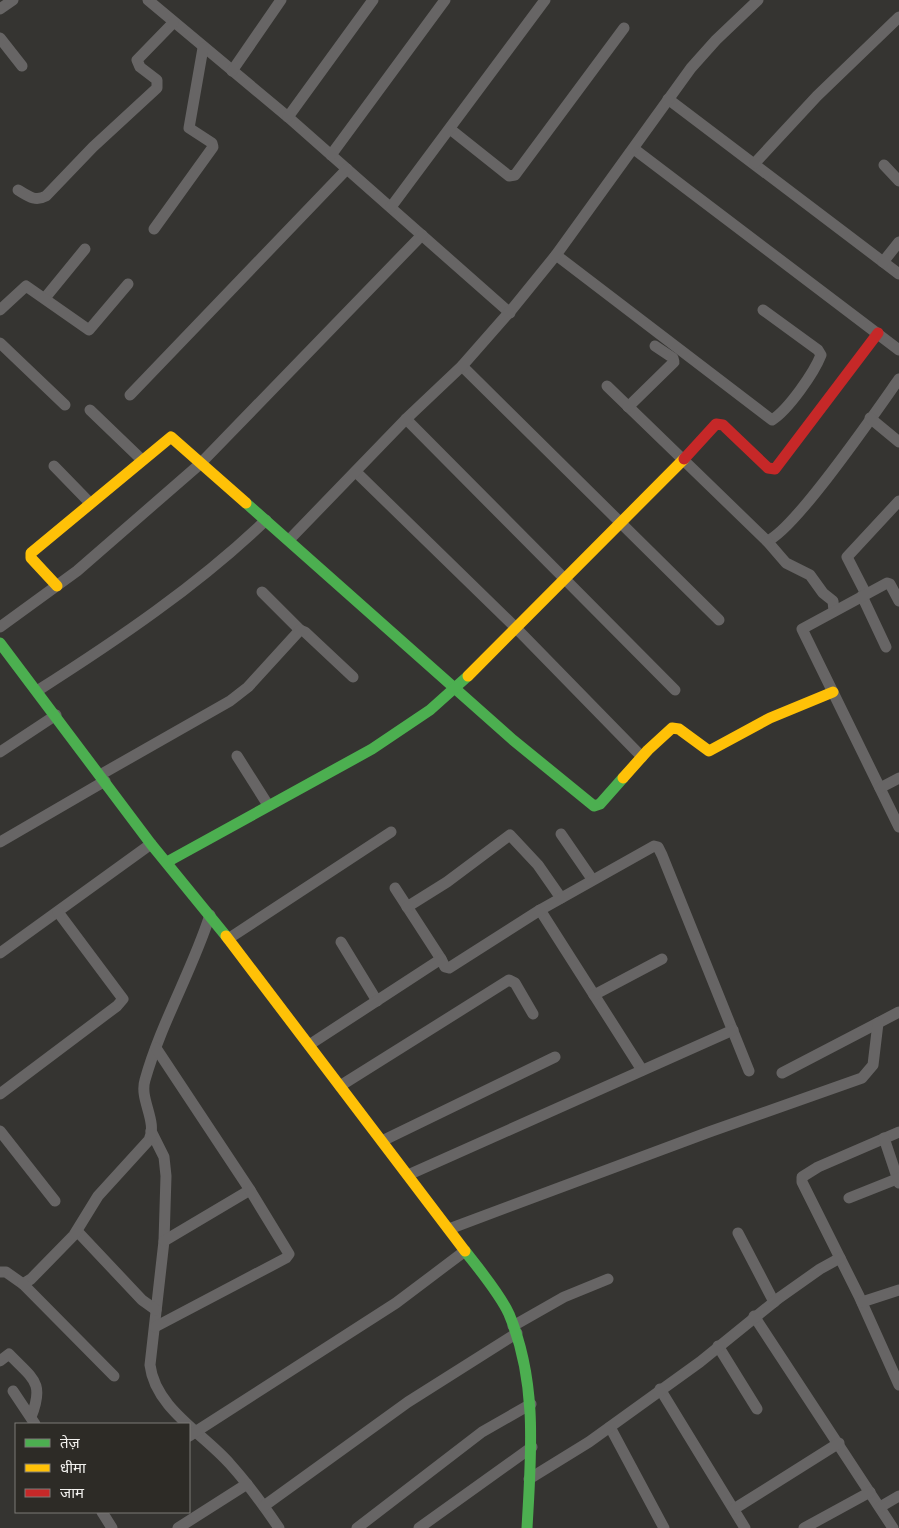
<svg xmlns="http://www.w3.org/2000/svg" width="899" height="1528" viewBox="0 0 899 1528" font-family="Rubik,'Noto Sans Devanagari',sans-serif">
	<style>
		.lines { fill: none; stroke-linecap: round; stroke-linejoin: round }
		.street { stroke: #676565; stroke-width: 11 }
		.fast { stroke: #4caf50; stroke-width: 11 }
		.slow { stroke: #ffc107; stroke-width: 11 }
		.jam { stroke: #c62828; stroke-width: 11 }
	</style>
	<rect width="100%" height="100%" fill="#353431"/>
	<g class="lines">
		<!-- street -->
		<g class="street">
			<polyline points="148,0 288,117 510,313"/>
			<polyline points="0,9 13,0"/>
			<polyline points="0,38 22,66"/>
			<polyline points="232,71 281,0"/>
			<polyline points="668,99 899,274"/>
			<polyline points="288,117 373,0"/>
			<polyline points="450,129 509,176 515,175 624,28"/>
			<polyline points="634,149 899,350"/>
			<polyline points="331,155 445,0"/>
			<polyline points="755,163 817,96 899,17"/>
			<polyline points="884,165 899,181"/>
			<path d="M 18,190 C 28,196 35,202 46,196 L 93,147 L 157,88 L 157,80 L 140,67 L 137,60 L 173,23"/>
			<polyline points="391,207 545,0"/>
			<polyline points="154,229 213,147 212,143 189,128 203,48"/>
			<path d="M 556,255 L 772,420 C 788,410 814,373 821,355 L 818,350 L 763,310"/>
			<polyline points="883,262 899,242"/>
			<polyline points="45,298 85,249"/>
			<polyline points="0,310 26,286 89,330 128,284"/>
			<polyline points="0,343 65,405"/>
			<polyline points="462,366 719,620"/>
			<path d="M 607,386 L 767,541 C 795,530 877,410 899,379"/>
			<polyline points="130,395 347,169"/>
			<polyline points="628,407 674,362 673,358 655,346"/>
			<polyline points="90,410 142,460"/>
			<polyline points="870,418 899,442"/>
			<polyline points="406,419 675,690"/>
			<polyline points="54,466 90,503"/>
			<polyline points="356,472 516,628 642,757"/>
			<polyline points="289,540 406,419 462,366 513,308 556,255 691,68 716,40 758,0"/>
			<polyline points="767,541 786,563 810,575 823,593 833,601 834,611"/>
			<polyline points="262,592 300,630"/>
			<polyline points="866,594 847,557 899,501"/>
			<polyline points="862,596 886,647"/>
			<polyline points="899,601 890,584 887,583 802,629 899,827"/>
			<polyline points="0,627 77,571 200,464 422,235"/>
			<path d="M 37,691 C 117,640 197,586 266,520"/>
			<polyline points="0,752 56,715"/>
			<polyline points="237,756 268,805"/>
			<polyline points="100,775 230,701 248,687 300,630 305,632 353,677"/>
			<polyline points="880,788 899,778"/>
			<polyline points="561,834 592,879"/>
			<polyline points="0,842 105,781"/>
			<polyline points="395,888 441,959"/>
			<polyline points="407,907 447,882 510,835 538,865 561,898"/>
			<polyline points="540,910 642,1070"/>
			<polyline points="228,939 391,832"/>
			<polyline points="341,942 377,1001"/>
			<polyline points="0,953 151,844"/>
			<polyline points="594,995 662,959"/>
			<polyline points="309,1045 441,959 445,967 449,968 540,910 654,846 658,847 662,855 749,1071"/>
			<polyline points="782,1073 899,1012"/>
			<polyline points="340,1086 509,980 515,983 533,1014"/>
			<polyline points="0,1094 117,1006 123,999 58,912"/>
			<polyline points="0,1131 55,1201"/>
			<path d="M 151,1131 L 164,1157 L 166,1176 L 164,1241 L 150,1365 C 155,1408 204,1434 230,1464 C 248,1484 264,1506 279,1528"/>
			<polyline points="899,1132 818,1167 802,1177 802,1182 859,1296 899,1385"/>
			<polyline points="884,1138 899,1183"/>
			<polyline points="382,1141 555,1057"/>
			<polyline points="408,1175 733,1030"/>
			<polyline points="849,1198 899,1178"/>
			<polyline points="449,1229 709,1132 862,1078 873,1065 878,1023"/>
			<polyline points="77,1231 142,1300 156,1310"/>
			<polyline points="738,1233 774,1302"/>
			<polyline points="164,1241 250,1190"/>
			<path d="M 0,1272 L 6,1272 L 23,1284 L 31,1279 L 74,1235 L 98,1196 L 149,1140 C 158,1121 139,1100 145,1080 C 161,1023 192,971 210,915"/>
			<polyline points="23,1284 114,1376"/>
			<polyline points="862,1302 899,1290"/>
			<polyline points="754,1316 893,1528"/>
			<polyline points="513,1326 564,1297 608,1279"/>
			<polyline points="155,1327 286,1258 289,1254 250,1190 156,1048"/>
			<polyline points="718,1346 757,1409"/>
			<path d="M 0,1361 L 9,1354 C 33,1379 45,1382 31,1417"/>
			<polyline points="660,1389 745,1528"/>
			<polyline points="13,1391 35,1424"/>
			<polyline points="610,1427 664,1528"/>
			<polyline points="189,1436 396,1303 465,1251"/>
			<polyline points="529,1479 589,1442 700,1362 779,1298 820,1269 840,1258"/>
			<polyline points="264,1506 408,1402 517,1333"/>
			<polyline points="880,1507 899,1496"/>
			<polyline points="734,1509 839,1443"/>
			<polyline points="102,1512 112,1528"/>
			<polyline points="178,1528 247,1484"/>
			<polyline points="357,1528 482,1432 531,1404"/>
			<polyline points="419,1528 532,1447"/>
			<polyline points="804,1528 870,1492"/>
		</g>
		<!-- fast -->
		<g class="fast">
			<polyline points="246,503 513,740 594,806 600,804 623,778"/>
			<polyline points="0,643 151,844 226,936"/>
			<polyline points="167,862 372,749 430,710 468,676"/>
			<path d="M 465,1251 C 479,1269 500,1294 509,1314 C 538,1383 531,1455 527,1528"/>
		</g>
		<!-- slow -->
		<g class="slow">
			<polyline points="57,586 31,558 31,553 171,437 246,503"/>
			<polyline points="468,676 684,459"/>
			<polyline points="623,778 648,750 672,728 679,729 709,751 770,718 833,692"/>
			<polyline points="226,936 465,1251"/>
		</g>
		<!-- jam -->
		<polyline class="jam" points="684,459 716,424 723,425 768,468 775,469 878,333"/>
	</g>
	<!-- legend -->
	<rect x="15" y="1423" width="175" height="90" fill="#2d2b26" stroke="#7c7a76"/>
	<rect x="25" y="1439" width="25" height="8" fill="#4caf50" stroke="#7c7a76"/>
	<text x="60" y="1448" font-size="15" fill="#f2f1ee">तेज़</text>
	<rect x="25" y="1464" width="25" height="8" fill="#ffc107" stroke="#7c7a76"/>
	<text x="60" y="1473" font-size="15" fill="#f2f1ee">धीमा</text>
	<rect x="25" y="1489" width="25" height="8" fill="#c62828" stroke="#7c7a76"/>
	<text x="60" y="1498" font-size="15" fill="#f2f1ee">जाम</text>
</svg>
